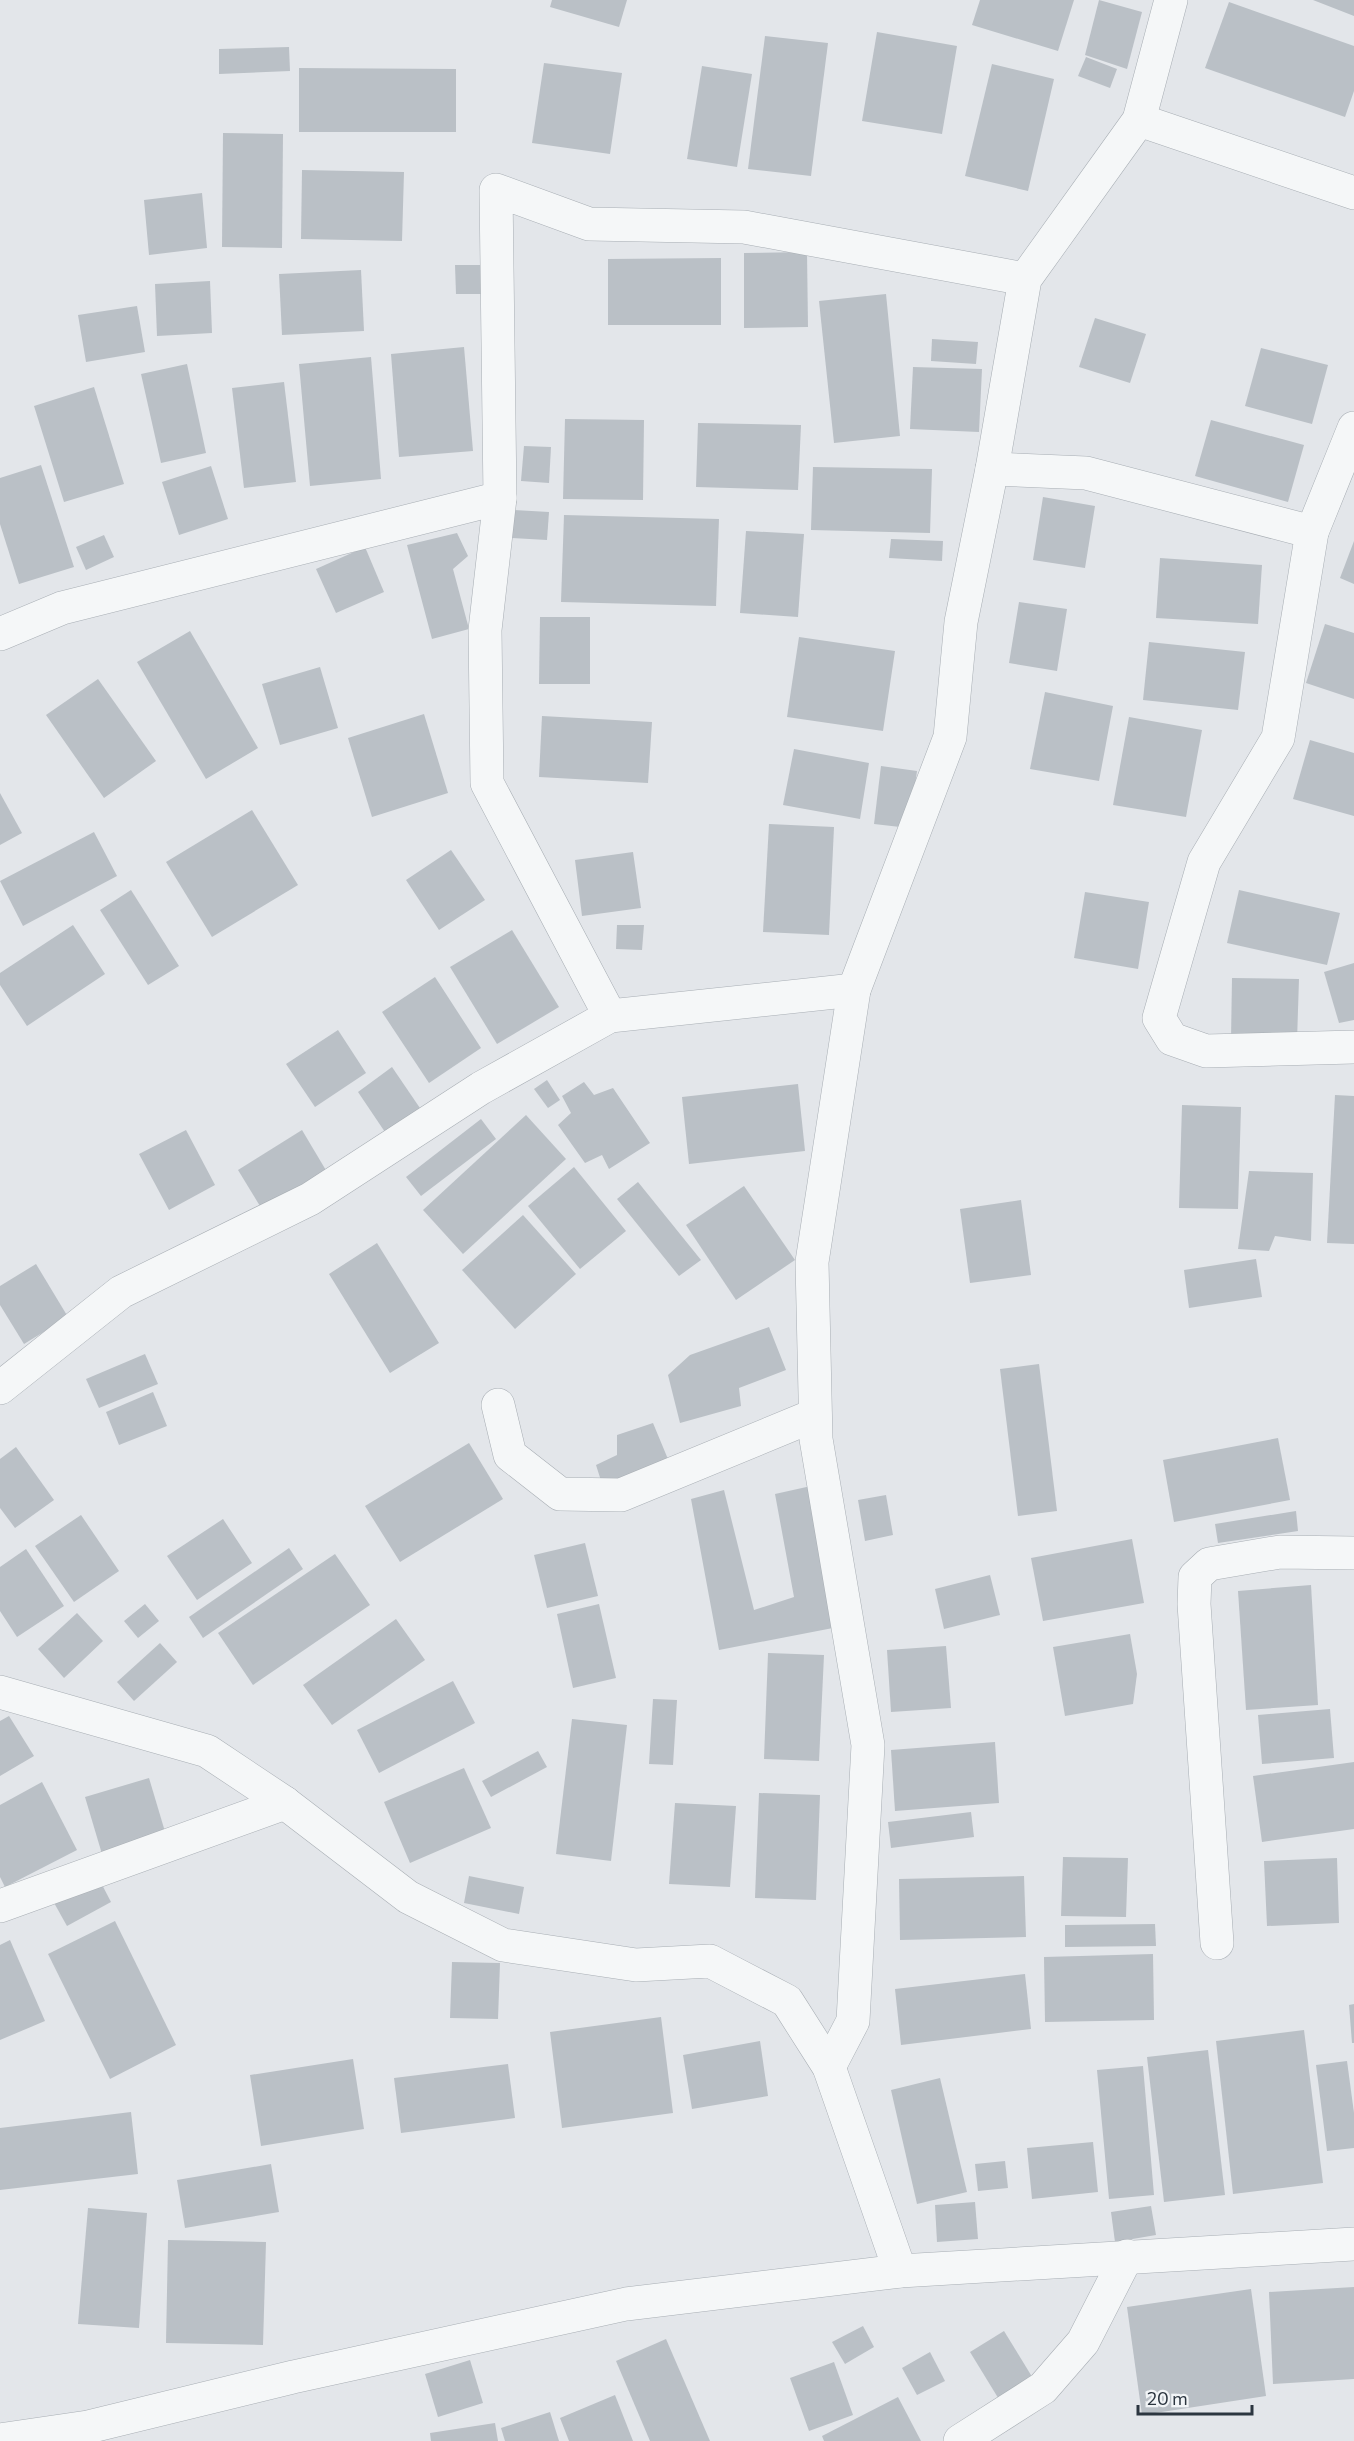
<svg xmlns="http://www.w3.org/2000/svg" width="1354" height="2441" viewBox="0 0 1354 2441" font-family="Commissioner,sans-serif">
	<style>
		.building { fill: #bac0c6 }
		.lines { fill: none; stroke-linecap: round; stroke-linejoin: round }
		.street-casing { stroke: #a8aeb4; stroke-width: 34 }
		.street { stroke: #f5f7f8; stroke-width: 33 }
	</style>
	<rect width="100%" height="100%" fill="#e3e6ea"/>
	<!-- building -->
	<g class="building">
		<polygon points="552,0 627,0 619,27 550,7"/>
		<polygon points="980,0 1074,0 1058,51 972,25"/>
		<polygon points="1099,0 1142,12 1127,69 1085,55"/>
		<polygon points="1313,0 1354,0 1354,16"/>
		<polygon points="1229,2 1354,46 1354,91 1345,117 1205,68"/>
		<polygon points="877,32 957,46 942,134 862,121"/>
		<polygon points="765,36 828,43 811,176 748,169"/>
		<polygon points="289,47 290,71 219,74 219,49"/>
		<polygon points="1086,57 1117,69 1110,88 1078,76"/>
		<polygon points="544,63 622,73 610,154 532,143"/>
		<polygon points="992,64 1054,79 1028,191 965,176"/>
		<polygon points="702,66 752,74 737,167 687,159"/>
		<polygon points="299,68 456,69 456,132 299,132"/>
		<polygon points="223,133 283,134 282,248 222,247"/>
		<polygon points="302,170 404,172 402,241 301,239"/>
		<polygon points="202,193 207,248 149,255 144,200"/>
		<polygon points="807,252 808,327 744,328 744,253"/>
		<polygon points="721,258 721,325 608,325 608,259"/>
		<polygon points="455,265 482,265 482,294 456,294"/>
		<polygon points="361,270 364,331 282,335 279,274"/>
		<polygon points="210,281 212,333 157,336 155,284"/>
		<polygon points="886,294 900,436 834,443 819,301"/>
		<polygon points="137,306 145,352 86,362 78,315"/>
		<polygon points="1095,318 1146,334 1130,383 1079,367"/>
		<polygon points="932,339 978,342 976,364 931,361"/>
		<polygon points="464,347 473,451 399,457 391,354"/>
		<polygon points="1261,348 1328,365 1312,424 1245,406"/>
		<polygon points="371,357 381,479 310,486 299,364"/>
		<polygon points="187,364 206,453 161,463 141,374"/>
		<polygon points="913,367 982,369 979,432 910,429"/>
		<polygon points="284,382 296,482 244,488 232,388"/>
		<polygon points="94,387 124,484 64,502 34,406"/>
		<polygon points="565,419 644,420 643,500 563,499"/>
		<polygon points="1211,420 1304,445 1288,502 1195,476"/>
		<polygon points="698,423 801,425 798,490 696,487"/>
		<polygon points="524,446 551,447 549,483 521,481"/>
		<polygon points="41,465 74,567 19,584 0,524 0,478"/>
		<polygon points="211,466 228,519 179,535 162,482"/>
		<polygon points="813,467 932,469 930,533 811,530"/>
		<polygon points="1043,497 1095,506 1085,568 1033,560"/>
		<polygon points="514,510 549,512 547,540 512,538"/>
		<polygon points="564,515 719,519 716,606 561,602"/>
		<polygon points="746,531 804,534 798,617 740,613"/>
		<polygon points="457,533 468,556 453,569 469,629 432,639 407,545"/>
		<polygon points="104,535 114,557 86,570 76,547"/>
		<polygon points="891,539 943,541 942,561 889,558"/>
		<polygon points="1354,541 1354,584 1340,578"/>
		<polygon points="365,547 384,592 336,613 316,569"/>
		<polygon points="1160,558 1262,565 1258,624 1156,618"/>
		<polygon points="1019,602 1067,609 1057,671 1009,663"/>
		<polygon points="540,617 590,617 590,684 539,684"/>
		<polygon points="1325,624 1354,633 1354,699 1306,683"/>
		<polygon points="190,631 258,748 206,779 137,662"/>
		<polygon points="799,637 895,651 883,731 787,717"/>
		<polygon points="1149,642 1245,652 1238,710 1143,700"/>
		<polygon points="320,667 338,728 280,745 262,684"/>
		<polygon points="98,679 156,761 104,798 46,715"/>
		<polygon points="1045,692 1113,706 1099,781 1030,769"/>
		<polygon points="424,714 448,793 372,817 348,738"/>
		<polygon points="542,716 652,722 648,783 539,777"/>
		<polygon points="1129,717 1202,730 1186,817 1113,805"/>
		<polygon points="1310,740 1354,753 1354,816 1293,799"/>
		<polygon points="794,749 869,763 860,819 783,805"/>
		<polygon points="881,766 917,771 909,828 874,824"/>
		<polygon points="0,793 22,833 0,845"/>
		<polygon points="252,810 298,885 212,937 166,862"/>
		<polygon points="769,824 834,827 829,935 763,932"/>
		<polygon points="94,832 117,876 23,926 0,881"/>
		<polygon points="451,850 485,900 439,930 406,880"/>
		<polygon points="633,852 641,908 582,916 575,860"/>
		<polygon points="131,890 179,966 148,985 100,910"/>
		<polygon points="1239,890 1340,913 1327,965 1227,943"/>
		<polygon points="1085,892 1149,902 1138,969 1074,958"/>
		<polygon points="73,925 105,974 27,1026 0,985 0,973"/>
		<polygon points="617,925 644,925 642,950 616,949"/>
		<polygon points="512,930 559,1007 497,1044 450,967"/>
		<polygon points="1354,963 1354,1020 1339,1023 1324,972"/>
		<polygon points="435,977 481,1048 429,1083 382,1012"/>
		<polygon points="1232,978 1299,979 1297,1041 1231,1040"/>
		<polygon points="338,1030 366,1073 315,1107 286,1064"/>
		<polygon points="392,1067 424,1114 389,1138 358,1092"/>
		<polygon points="547,1080 560,1100 548,1108 534,1089"/>
		<polygon points="584,1082 594,1095 613,1088 650,1143 609,1169 602,1155 585,1163 558,1125 571,1113 562,1096"/>
		<polygon points="798,1084 805,1151 689,1164 682,1097"/>
		<polygon points="1335,1095 1354,1096 1354,1244 1327,1243"/>
		<polygon points="1182,1105 1241,1107 1238,1209 1179,1208"/>
		<polygon points="526,1115 566,1159 463,1254 423,1210"/>
		<polygon points="481,1119 496,1139 421,1196 406,1177"/>
		<polygon points="186,1130 215,1185 169,1210 139,1154"/>
		<polygon points="302,1130 327,1172 263,1211 238,1170"/>
		<polygon points="574,1167 626,1231 580,1269 528,1206"/>
		<polygon points="1249,1171 1313,1173 1311,1241 1275,1236 1269,1251 1238,1249"/>
		<polygon points="638,1182 701,1260 679,1276 617,1199"/>
		<polygon points="744,1186 795,1260 736,1300 686,1225"/>
		<polygon points="1021,1200 1031,1275 970,1283 960,1209"/>
		<polygon points="523,1215 576,1274 515,1329 462,1270"/>
		<polygon points="377,1243 439,1343 390,1373 329,1274"/>
		<polygon points="1256,1259 1262,1297 1189,1308 1184,1270"/>
		<polygon points="36,1264 68,1317 24,1344 0,1305 0,1286"/>
		<polygon points="769,1327 786,1370 739,1388 741,1406 680,1423 668,1375 690,1355"/>
		<polygon points="145,1354 158,1384 99,1408 86,1379"/>
		<polygon points="1039,1364 1057,1511 1018,1516 1000,1369"/>
		<polygon points="153,1392 167,1426 119,1445 106,1412"/>
		<polygon points="653,1423 670,1464 603,1487 596,1465 617,1455 617,1435"/>
		<polygon points="1278,1438 1290,1500 1174,1522 1163,1460"/>
		<polygon points="469,1443 503,1499 400,1562 365,1506"/>
		<polygon points="16,1447 54,1500 15,1528 0,1508 0,1459"/>
		<polygon points="811,1486 833,1628 719,1650 691,1499 724,1490 754,1610 794,1597 775,1494"/>
		<polygon points="886,1495 893,1535 865,1541 858,1500"/>
		<polygon points="1296,1511 1298,1531 1218,1543 1215,1524"/>
		<polygon points="81,1515 119,1571 74,1602 35,1546"/>
		<polygon points="223,1519 252,1563 197,1600 167,1556"/>
		<polygon points="1132,1539 1144,1603 1043,1621 1031,1558"/>
		<polygon points="585,1543 598,1596 547,1608 534,1555"/>
		<polygon points="289,1548 303,1569 203,1638 189,1617"/>
		<polygon points="26,1549 64,1606 17,1637 0,1611 0,1567"/>
		<polygon points="335,1554 370,1605 253,1685 218,1633"/>
		<polygon points="990,1575 1000,1615 944,1629 935,1589"/>
		<polygon points="1311,1585 1318,1705 1246,1710 1238,1591"/>
		<polygon points="145,1604 159,1621 138,1638 124,1621"/>
		<polygon points="599,1604 616,1678 573,1688 557,1614"/>
		<polygon points="77,1613 103,1641 64,1678 38,1649"/>
		<polygon points="396,1619 425,1660 332,1725 303,1685"/>
		<polygon points="1130,1634 1137,1674 1133,1704 1065,1716 1053,1647"/>
		<polygon points="160,1643 177,1662 134,1701 117,1682"/>
		<polygon points="946,1646 951,1708 891,1712 887,1650"/>
		<polygon points="768,1653 824,1655 819,1761 764,1759"/>
		<polygon points="453,1681 475,1723 379,1773 357,1730"/>
		<polygon points="653,1699 677,1700 673,1765 649,1764"/>
		<polygon points="1330,1709 1334,1758 1262,1764 1258,1715"/>
		<polygon points="9,1716 34,1756 0,1776 0,1721"/>
		<polygon points="572,1719 627,1725 611,1861 556,1854"/>
		<polygon points="995,1742 999,1803 895,1811 891,1750"/>
		<polygon points="538,1751 547,1767 491,1797 482,1781"/>
		<polygon points="1354,1762 1354,1829 1262,1842 1253,1776"/>
		<polygon points="464,1768 491,1828 410,1863 384,1802"/>
		<polygon points="149,1778 166,1835 102,1854 85,1797"/>
		<polygon points="42,1782 77,1850 5,1887 0,1877 0,1805"/>
		<polygon points="759,1793 820,1795 816,1900 755,1898"/>
		<polygon points="675,1803 736,1806 730,1887 669,1884"/>
		<polygon points="971,1812 974,1837 891,1848 888,1822"/>
		<polygon points="1063,1857 1128,1858 1126,1917 1061,1916"/>
		<polygon points="1337,1858 1339,1923 1267,1926 1264,1861"/>
		<polygon points="469,1876 524,1887 519,1914 464,1903"/>
		<polygon points="1024,1876 1026,1937 900,1940 899,1879"/>
		<polygon points="98,1877 111,1902 67,1926 53,1901"/>
		<polygon points="115,1921 176,2045 110,2079 48,1954"/>
		<polygon points="1155,1924 1156,1946 1065,1947 1065,1925"/>
		<polygon points="10,1940 45,2021 0,2040 0,1945"/>
		<polygon points="1153,1954 1154,2020 1045,2022 1044,1957"/>
		<polygon points="452,1962 500,1963 498,2019 450,2018"/>
		<polygon points="1025,1974 1031,2029 901,2045 895,1989"/>
		<polygon points="1354,2004 1354,2043 1352,2043 1349,2005"/>
		<polygon points="661,2017 673,2113 562,2128 550,2032"/>
		<polygon points="1304,2030 1323,2183 1233,2194 1216,2041"/>
		<polygon points="760,2041 768,2096 692,2109 683,2055"/>
		<polygon points="1208,2050 1225,2195 1164,2202 1147,2057"/>
		<polygon points="353,2059 364,2129 261,2146 250,2075"/>
		<polygon points="1347,2061 1354,2113 1354,2148 1327,2151 1316,2065"/>
		<polygon points="508,2064 515,2118 401,2133 394,2078"/>
		<polygon points="1143,2066 1154,2195 1109,2199 1097,2070"/>
		<polygon points="940,2078 967,2192 917,2204 891,2090"/>
		<polygon points="131,2112 138,2174 0,2190 0,2128"/>
		<polygon points="1093,2142 1098,2192 1032,2199 1027,2148"/>
		<polygon points="1005,2161 1008,2188 978,2191 975,2164"/>
		<polygon points="271,2164 279,2212 185,2228 177,2180"/>
		<polygon points="975,2202 978,2239 937,2242 935,2205"/>
		<polygon points="1151,2206 1156,2235 1115,2242 1111,2212"/>
		<polygon points="88,2208 147,2213 139,2328 78,2324"/>
		<polygon points="168,2240 266,2242 263,2345 166,2343"/>
		<polygon points="1354,2287 1354,2379 1273,2384 1269,2292"/>
		<polygon points="1251,2289 1266,2396 1142,2415 1127,2307"/>
		<polygon points="863,2326 874,2347 845,2364 832,2342"/>
		<polygon points="1004,2331 1034,2380 1000,2401 970,2352"/>
		<polygon points="666,2339 710,2441 650,2441 616,2361"/>
		<polygon points="930,2352 945,2381 917,2395 902,2368"/>
		<polygon points="470,2360 483,2403 438,2417 425,2374"/>
		<polygon points="834,2362 853,2415 809,2431 790,2378"/>
		<polygon points="615,2395 633,2441 569,2441 560,2418"/>
		<polygon points="898,2397 921,2441 824,2441 822,2436"/>
		<polygon points="550,2412 559,2441 505,2441 501,2428"/>
		<polygon points="495,2423 498,2441 431,2441 430,2433"/>
	</g>
	<g class="lines">
		<!-- street casing -->
		<g class="street-casing">
			<g id="street">
				<polyline points="1139,120 1354,193"/>
				<polyline points="1354,428 1312,532 1278,738 1204,862 1159,1018 1172,1039 1206,1051 1354,1047"/>
				<polyline points="992,469 1086,473 1312,532"/>
				<polyline points="0,634 62,608 500,498"/>
				<polyline points="610,1016 487,783 485,630 500,498 496,190 589,224 744,227 1025,279"/>
				<polyline points="0,1388 121,1292 310,1199 481,1088 610,1016 854,990"/>
				<polyline points="498,1405 510,1455 560,1494 621,1495 815,1415"/>
				<polyline points="0,1692 207,1751 285,1803 408,1897 503,1945 636,1965 710,1961 787,2001 829,2067 900,2271"/>
				<polyline points="0,1906 285,1803"/>
				<polyline points="1217,1943 1194,1604 1195,1577 1209,1564 1280,1552 1354,1553"/>
				<polyline points="829,2067 853,2021 868,1745 816,1439 812,1262 854,990 950,737 961,622 992,469 1025,279 1139,120 1171,0"/>
				<polyline points="0,2440 88,2427 293,2377 626,2304 900,2271 1354,2244"/>
				<polyline points="960,2441 1043,2388 1083,2342 1127,2256"/>
			</g>
		</g>
		<!-- street -->
		<use href="#street" class="street"/>
	</g>
	<!-- scale -->
	<path d="M1138 2405v9h114v-9" fill="none" stroke="#2c3640" stroke-width="3"/>
	<text x="1147" y="2405" font-size="18" fill="#2c3640" stroke="#f2f5f7" stroke-width="4.5" paint-order="stroke">20 m</text>
</svg>
